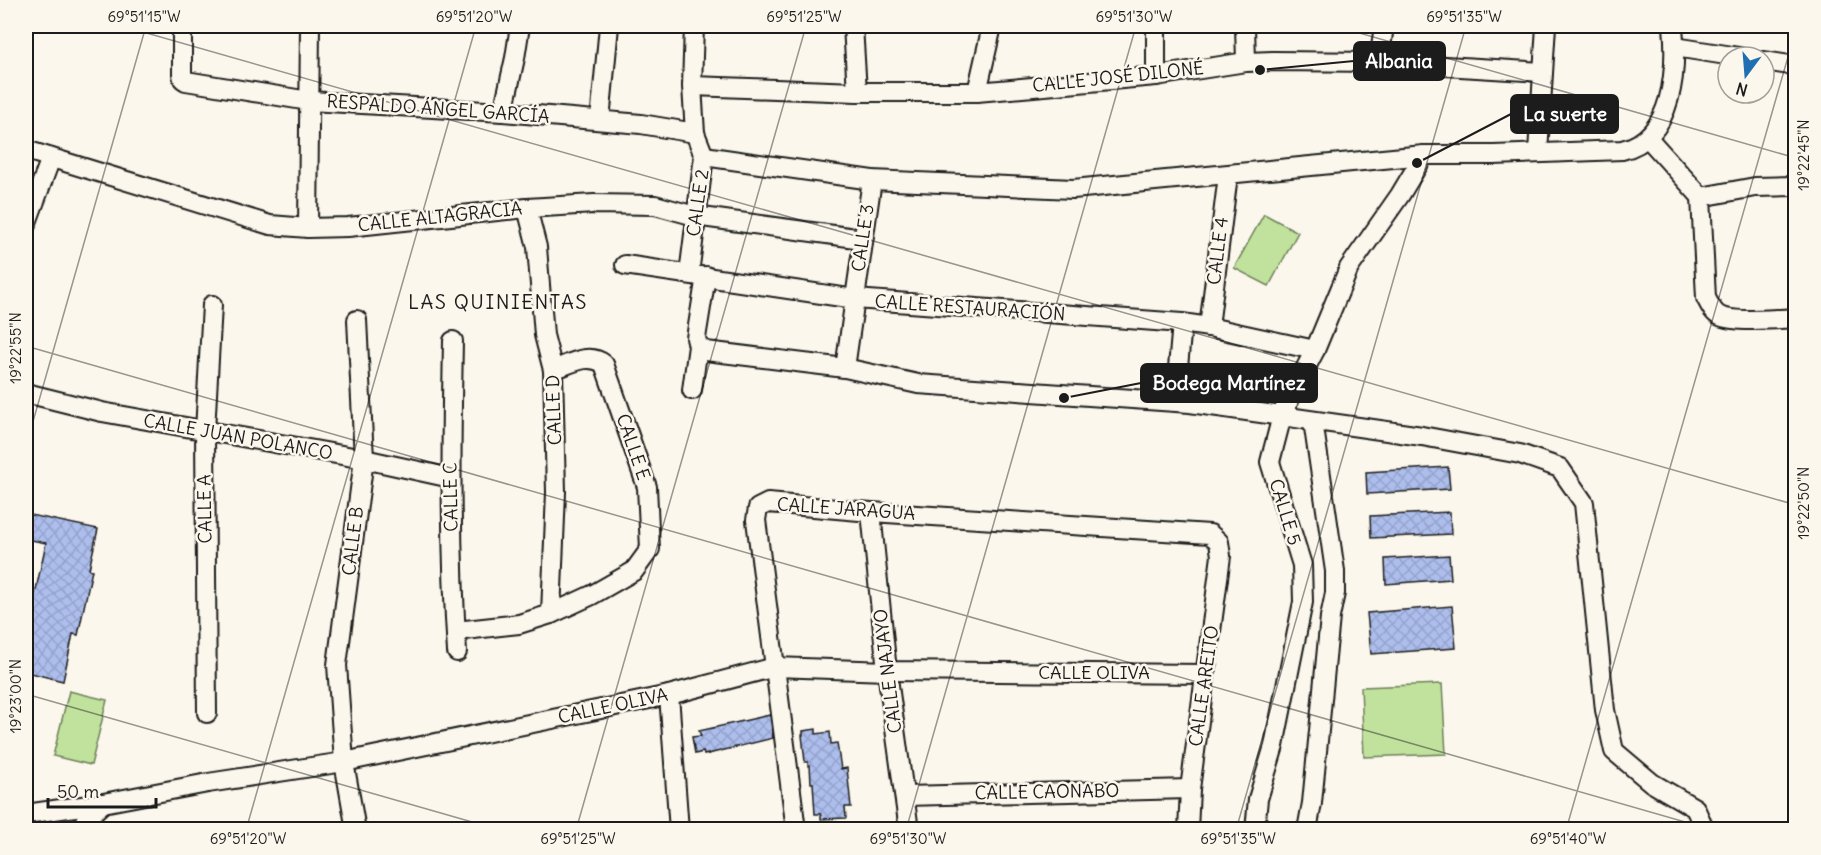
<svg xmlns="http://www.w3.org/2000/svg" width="1821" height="855" viewBox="0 0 1821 855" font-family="Delius,sans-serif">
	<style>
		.park { fill: #c0e29c; stroke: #6e7f5c; stroke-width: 1.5 }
		.building { fill: url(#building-cross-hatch); stroke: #1c1c1c; stroke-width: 1.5 }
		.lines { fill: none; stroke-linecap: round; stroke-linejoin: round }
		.minor-casing { stroke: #1c1c1c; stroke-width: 22 }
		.minor { stroke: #fbf7ec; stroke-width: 18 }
		.ticks { fill: none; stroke: #1c1c1c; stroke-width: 1.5; stroke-opacity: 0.45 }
		.labels { text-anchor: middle; stroke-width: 5; stroke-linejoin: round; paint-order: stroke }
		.street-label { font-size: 18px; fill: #1c1c1c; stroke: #fbf7ec }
		.neighbourhood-label { font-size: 20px; letter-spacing: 1.5px; fill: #1c1c1c; stroke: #fbf7ec }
		.leader { fill: none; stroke: #1c1c1c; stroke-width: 2 }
		.callout-dot { fill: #1c1c1c; stroke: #fbf7ec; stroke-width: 2 }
		.callout { fill: #1c1c1c; stroke: #1c1c1c; stroke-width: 2 }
		.callout-label { font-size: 20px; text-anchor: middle; font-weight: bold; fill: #fff }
		.neatline { fill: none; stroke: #1c1c1c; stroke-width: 2 }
		.ticks-label { font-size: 15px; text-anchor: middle; fill: #1c1c1c }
	</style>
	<defs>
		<pattern id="building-cross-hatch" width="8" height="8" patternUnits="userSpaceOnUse" patternTransform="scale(1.5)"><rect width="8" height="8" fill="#adbeed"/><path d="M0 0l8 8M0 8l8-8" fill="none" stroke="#94a3cb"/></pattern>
	</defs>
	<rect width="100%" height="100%" fill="#fbf7ec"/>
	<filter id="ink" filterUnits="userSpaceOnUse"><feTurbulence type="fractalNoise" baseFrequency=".0167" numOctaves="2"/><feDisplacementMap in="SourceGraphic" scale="12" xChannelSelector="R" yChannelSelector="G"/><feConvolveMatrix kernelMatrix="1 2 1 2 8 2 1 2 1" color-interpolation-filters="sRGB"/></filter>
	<g filter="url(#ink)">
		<!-- park -->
		<g class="park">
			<polygon points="1264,214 1298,232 1269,286 1234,268"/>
			<polygon points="1442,684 1446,754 1364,757 1361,687"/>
			<polygon points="69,691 107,700 91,765 53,756"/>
		</g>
		<!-- building -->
		<g class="building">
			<polygon points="1448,467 1450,489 1367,494 1366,472"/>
			<polygon points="1450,512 1451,534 1371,538 1370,516"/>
			<polygon points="26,514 98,529 89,569 92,570 78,635 73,634 63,681 26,672 26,636 46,543 26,539"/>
			<polygon points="1449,555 1451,579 1386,584 1385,559"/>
			<polygon points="1452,606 1456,648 1371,654 1367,613"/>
			<polygon points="770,715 773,738 704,755 703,752 695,754 692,737 701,736 699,731"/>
			<polygon points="816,729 816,734 830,732 831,744 837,743 841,769 847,768 851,807 845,807 846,818 821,819 821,814 815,814 813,783 811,783 810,765 808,766 808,762 805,762 802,735 803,735 803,731"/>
		</g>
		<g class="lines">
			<!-- minor casing -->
			<g class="minor-casing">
				<g id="minor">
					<polyline points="182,26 182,74 183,79 186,81 309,101 503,112 641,124 695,133"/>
					<polyline points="853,26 857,92"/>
					<polyline points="1245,26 1246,62"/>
					<polyline points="1675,47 1739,57"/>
					<polyline points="1764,61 1796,66"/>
					<polyline points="1379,62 1384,26"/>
					<polyline points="1156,76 1156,26"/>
					<polyline points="692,86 857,92 977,92 1156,76 1246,62 1273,61 1379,62 1543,72"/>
					<polyline points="977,92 992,26"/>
					<polyline points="503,112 515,58 520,26"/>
					<polyline points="600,120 609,26"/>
					<path d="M 1648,138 L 1701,197 L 1706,298 C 1710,305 1713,313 1720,316 C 1734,323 1779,319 1796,318"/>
					<polyline points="26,150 270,225 308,228 348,227 527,208 594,204 655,205 695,216 863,239"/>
					<polyline points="1538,152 1546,26"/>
					<path d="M 704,156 L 872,180 L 1073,189 L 1424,155 L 1494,155 L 1622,150 C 1674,138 1677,69 1673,26"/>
					<polyline points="1701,197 1755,187 1796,186"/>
					<polyline points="527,208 537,247 544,335 553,370 556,492 551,614"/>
					<polyline points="26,225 51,158"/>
					<polyline points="308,228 310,26"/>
					<polyline points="625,265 855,299 1182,323 1209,327 1315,350"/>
					<polyline points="689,274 704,156 695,133 692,86 694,26"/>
					<polyline points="1209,327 1228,175"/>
					<path d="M 453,341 C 451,445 450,548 457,652"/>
					<polyline points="698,346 706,351 845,368 918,384 1190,403 1422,436 1520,454 1560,468 1584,503 1605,710 1614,751 1652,783 1695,808 1705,830"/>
					<polyline points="845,368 872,180"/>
					<polyline points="692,390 698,346 696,338 706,276"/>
					<polyline points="26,393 102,412 364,459 451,478"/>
					<polyline points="1175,401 1182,323"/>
					<polyline points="871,512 887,671 909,830"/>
					<path d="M 456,631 L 519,624 L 551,614 L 592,595 L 634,571 L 650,549 L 647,487 L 604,364 C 588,352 570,364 553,370"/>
					<polyline points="669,695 679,830"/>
					<polyline points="207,713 205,431 212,305"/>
					<polyline points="905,796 1190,789"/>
					<polyline points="26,814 103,803 208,783 344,762 669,695 775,667 887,671 1205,674"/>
					<polyline points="81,830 86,819 103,803"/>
					<polyline points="356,830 344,762 337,665 364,459 357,320"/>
					<polyline points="796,830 756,520 758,508 768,503 871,512 1210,534 1219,542 1221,556 1190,789 1188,830"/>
					<polyline points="1255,830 1258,799 1274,746 1303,602 1302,565 1270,462 1283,412 1315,350 1349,268 1400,195 1424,155"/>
					<polyline points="1307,830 1312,803 1330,617 1335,593 1335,571 1313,421"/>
				</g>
			</g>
			<!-- minor -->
			<use href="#minor" class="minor"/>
		</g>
	</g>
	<!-- ticks -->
	<path class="ticks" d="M 122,26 L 1796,505M 1335,26 L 1796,158M 26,346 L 1713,830M 26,446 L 146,26M 26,694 L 500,830M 246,830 L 476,26M 576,830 L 806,26M 906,830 L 1136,26M 1236,830 L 1466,26M 1566,830 L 1796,29"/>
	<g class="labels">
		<!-- street labels -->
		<g class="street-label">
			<text transform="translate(1118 77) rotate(-6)" y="6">CALLE JOSÉ DILONÉ</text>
			<text transform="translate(438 109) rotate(4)" y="6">RESPALDO ÁNGEL GARCÍA</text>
			<text transform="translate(698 203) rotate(-82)" y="6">CALLE 2</text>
			<text transform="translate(440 217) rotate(-6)" y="6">CALLE ALTAGRACIA</text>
			<text transform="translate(863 238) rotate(-82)" y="6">CALLE 3</text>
			<text transform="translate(1218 251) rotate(-83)" y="6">CALLE 4</text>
			<text transform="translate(970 308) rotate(4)" y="6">CALLE RESTAURACIÓN</text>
			<text transform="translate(554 410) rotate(-92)" y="6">CALLE D</text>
			<text transform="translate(238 437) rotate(10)" y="6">CALLE JUAN POLANCO</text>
			<text transform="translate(633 447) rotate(71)" y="6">CALLE E</text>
			<text transform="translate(451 497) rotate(-91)" y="6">CALLE C</text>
			<text transform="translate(205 509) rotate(-91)" y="6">CALLE A</text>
			<text transform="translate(846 509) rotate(4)" y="6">CALLE JARAGUA</text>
			<text transform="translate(1285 512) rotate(73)" y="6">CALLE 5</text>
			<text transform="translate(353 541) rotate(-83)" y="6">CALLE B</text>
			<text transform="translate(888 671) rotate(-97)" y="6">CALLE NAJAYO</text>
			<text x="1094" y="679">CALLE OLIVA</text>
			<text transform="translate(1204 686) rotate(-82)" y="6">CALLE AREITO</text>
			<text transform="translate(613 706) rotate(-12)" y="6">CALLE OLIVA</text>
			<text transform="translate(1047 792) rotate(-1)" y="6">CALLE CAONABO</text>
		</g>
		<!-- neighbourhood labels -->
		<g class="neighbourhood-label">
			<text x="498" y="309">LAS QUINIENTAS</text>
		</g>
	</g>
	<!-- callouts -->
	<path class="leader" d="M1260 70L1354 61M1417 163L1511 114M1064 398L1141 383"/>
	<g class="callout-dot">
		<circle cx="1260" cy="70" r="6"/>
		<circle cx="1417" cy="163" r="6"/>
		<circle cx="1064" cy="398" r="6"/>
	</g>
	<g class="callout">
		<rect x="1354" y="42" width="91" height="38" rx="6"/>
		<rect x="1511" y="95" width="107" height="38" rx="6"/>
		<rect x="1141" y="364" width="176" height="38" rx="6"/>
	</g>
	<g class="callout-label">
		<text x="1399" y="68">Albania</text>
		<text x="1565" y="121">La suerte</text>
		<text x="1229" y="390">Bodega Martínez</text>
	</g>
	<!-- margin -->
	<rect width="1821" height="855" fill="none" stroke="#fbf7ec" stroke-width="66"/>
	<!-- north arrow -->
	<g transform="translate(1746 75) rotate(196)"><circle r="28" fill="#fbf7ec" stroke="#a29f99" stroke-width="1.5"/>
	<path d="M0-4.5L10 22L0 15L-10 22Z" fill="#1f6fb2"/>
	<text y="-9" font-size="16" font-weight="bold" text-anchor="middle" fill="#1c1c1c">N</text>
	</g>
	<!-- scale -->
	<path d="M48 798v9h108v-9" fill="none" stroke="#1c1c1c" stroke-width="3"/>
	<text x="57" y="798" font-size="18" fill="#1c1c1c" stroke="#fbf7ec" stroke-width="4.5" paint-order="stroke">50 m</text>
	<rect x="33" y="33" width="1755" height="789" class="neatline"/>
	<g class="ticks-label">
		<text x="144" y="22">69°51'15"W</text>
		<text x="474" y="22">69°51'20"W</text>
		<text x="804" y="22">69°51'25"W</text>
		<text x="1134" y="22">69°51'30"W</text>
		<text x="1464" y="22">69°51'35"W</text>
		<text transform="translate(1804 155) rotate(-90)" y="5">19°22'45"N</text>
		<text transform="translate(16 348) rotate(-90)" y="5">19°22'55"N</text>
		<text transform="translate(1804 503) rotate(-90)" y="5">19°22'50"N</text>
		<text transform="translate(16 696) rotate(-90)" y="5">19°23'00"N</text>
		<text x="248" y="844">69°51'20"W</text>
		<text x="578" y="844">69°51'25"W</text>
		<text x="908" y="844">69°51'30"W</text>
		<text x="1238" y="844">69°51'35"W</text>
		<text x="1568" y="844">69°51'40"W</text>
	</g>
</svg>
